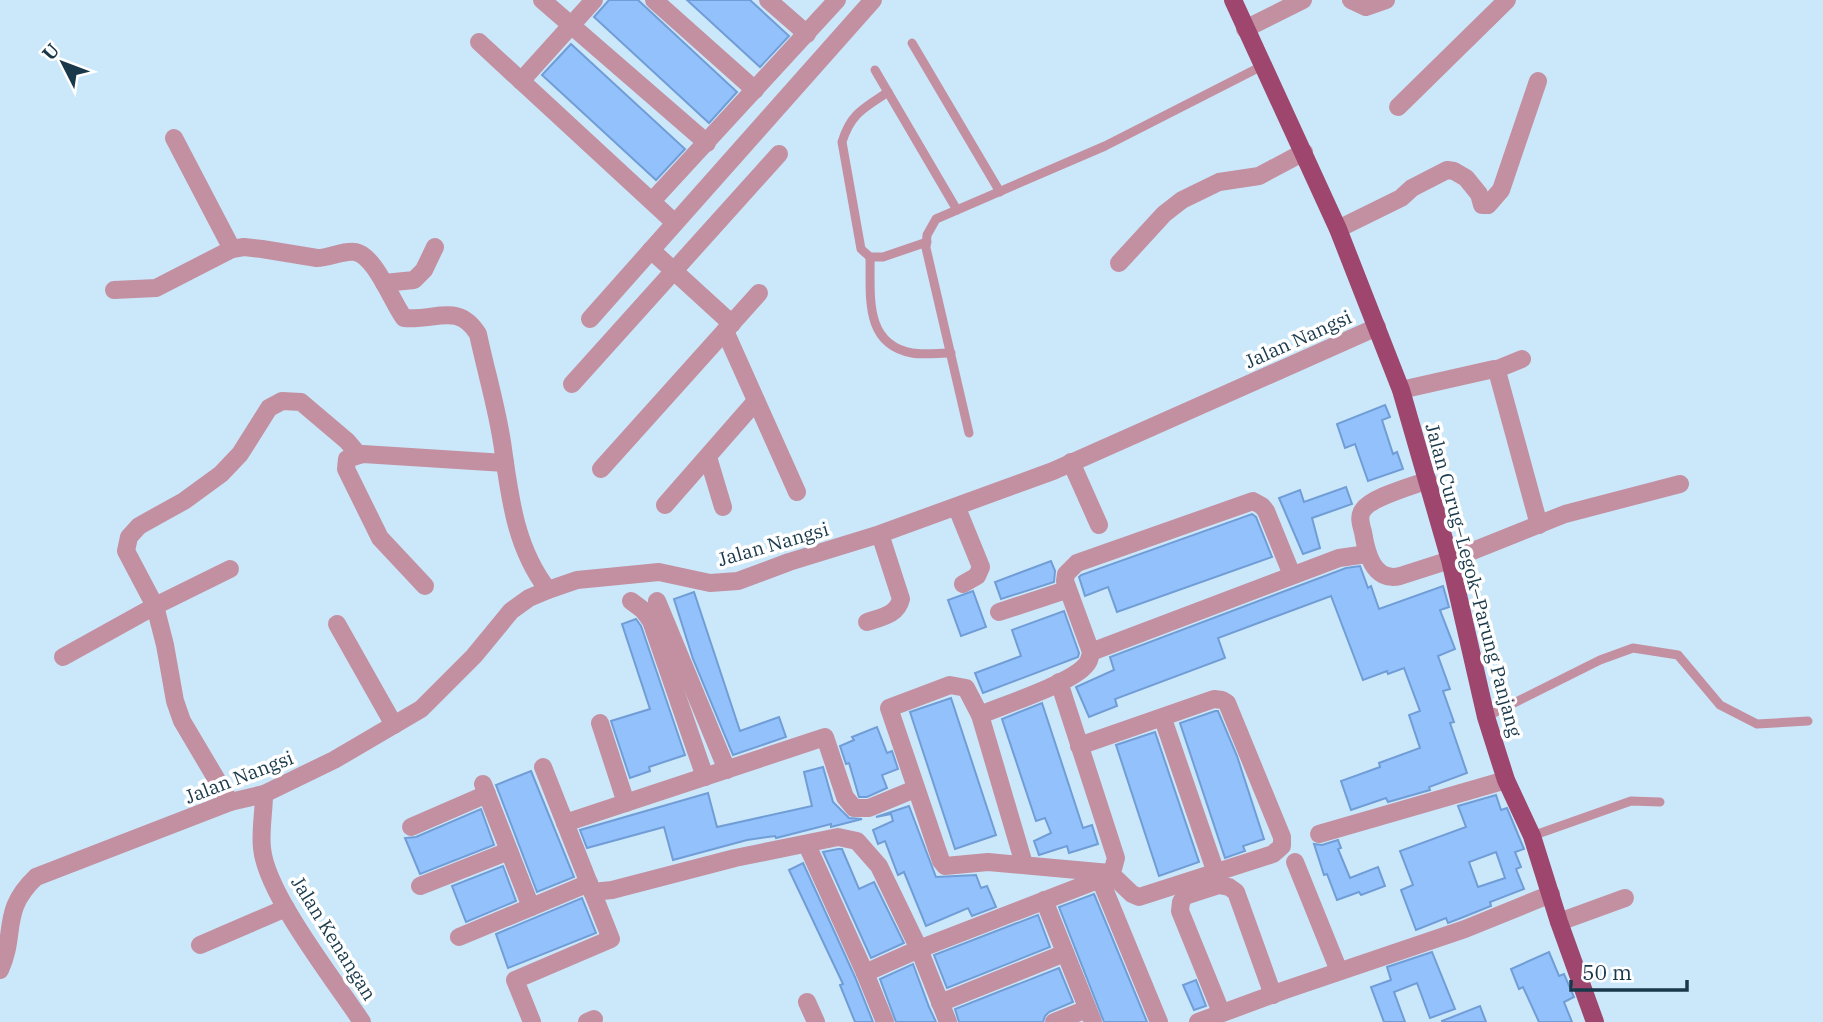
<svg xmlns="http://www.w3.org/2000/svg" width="1823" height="1022" viewBox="0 0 1823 1022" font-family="'IBM Plex Serif',serif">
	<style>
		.building { fill: #93c1fc; stroke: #719dd7; stroke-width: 2; fill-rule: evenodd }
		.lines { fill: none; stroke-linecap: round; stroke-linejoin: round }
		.lane { stroke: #c390a2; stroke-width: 9 }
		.street { stroke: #c390a2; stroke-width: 18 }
		.primary { stroke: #9e466d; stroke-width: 18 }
		.labels { text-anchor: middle; stroke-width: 7; stroke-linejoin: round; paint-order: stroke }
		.street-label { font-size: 19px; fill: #19394b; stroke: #fff }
	</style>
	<rect width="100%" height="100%" fill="#cbe8fa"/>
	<!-- building -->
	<g class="building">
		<polygon points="609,0 638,0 737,92 709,123 594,17"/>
		<polygon points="687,0 750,0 789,36 760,67"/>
		<polygon points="571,44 685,149 656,180 542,75"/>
		<polygon points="1385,405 1390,417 1382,420 1393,454 1397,452 1403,469 1368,481 1355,444 1345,448 1337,424"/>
		<polygon points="1346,487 1352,504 1312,518 1320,548 1303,554 1279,498 1300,490 1304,502"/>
		<polygon points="1252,514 1256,517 1272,557 1117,612 1108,587 1085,596 1079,577 1081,575"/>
		<polygon points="1051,561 1055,571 1054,582 1001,599 995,582"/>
		<polygon points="1360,566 1368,588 1371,586 1379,609 1443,586 1449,607 1440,610 1455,649 1438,656 1450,689 1443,691 1454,722 1450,723 1467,773 1429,787 1430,790 1388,802 1386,798 1351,810 1341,781 1380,767 1379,763 1420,748 1409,715 1420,711 1404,668 1388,674 1387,671 1363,680 1331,596 1218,638 1225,658 1115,699 1117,706 1089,717 1076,687 1114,670 1110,657 1346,568"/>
		<polygon points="973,591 986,627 961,636 948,600"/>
		<polygon points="694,592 740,731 779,717 786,737 733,755 693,659 674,599"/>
		<polygon points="1064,611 1079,653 1078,657 983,693 975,673 1021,656 1012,630"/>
		<polygon points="636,619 641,626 685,755 649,767 650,771 630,778 611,721 650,709 622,624"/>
		<polygon points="951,698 996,835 955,849 910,712"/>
		<polygon points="1042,703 1083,828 1092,825 1098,844 1069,853 1067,846 1039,855 1034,841 1051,833 1045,818 1036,821 1002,719"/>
		<polygon points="1215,711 1218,711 1237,756 1264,839 1243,846 1245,851 1225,858 1180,723"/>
		<polygon points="877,727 887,753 892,751 898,769 882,775 887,788 867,797 859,797 849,763 846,764 840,746 854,740 852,737"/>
		<polygon points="1155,732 1199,862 1159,876 1116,745"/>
		<polygon points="823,767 833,802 849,818 862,819 831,827 831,824 776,838 775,836 747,840 673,860 664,827 587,848 580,830 708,793 717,827 812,806 804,772"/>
		<polygon points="531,771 574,877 537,892 496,785"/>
		<path d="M 1496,795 L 1501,810 L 1507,808 L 1524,849 L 1515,852 L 1521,867 L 1516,869 L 1524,889 L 1490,902 L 1491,906 L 1461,918 L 1448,923 L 1446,918 L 1416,930 L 1401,890 L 1413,885 L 1400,851 L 1466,827 L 1458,806 ZM 1496,852 L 1505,878 L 1478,887 L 1469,862 Z"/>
		<polygon points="909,806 936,877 976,875 981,888 987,886 996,907 972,916 968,908 926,926 904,872 898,875 885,841 878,844 873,830 893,821 891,814 876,817"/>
		<polygon points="481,809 494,845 420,874 405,838 416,837"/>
		<polygon points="1338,840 1341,848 1338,849 1350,878 1378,867 1385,886 1361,895 1359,892 1337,900 1327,874 1324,875 1314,844 1322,845"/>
		<polygon points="838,849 842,849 859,889 874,882 904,943 871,958 823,852"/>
		<polygon points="803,863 855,977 873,1022 855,1022 840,985 843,984 789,870"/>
		<polygon points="503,866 516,901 466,922 452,886"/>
		<polygon points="1094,894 1147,1022 1104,1022 1059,907"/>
		<polygon points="582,898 596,933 508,968 496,934"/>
		<polygon points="1038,915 1050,947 947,988 934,955"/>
		<polygon points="1432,952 1455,1009 1430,1018 1417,983 1394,992 1405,1022 1384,1022 1371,987 1391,980 1387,967"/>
		<polygon points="1549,952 1559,976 1564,974 1574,997 1564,1002 1572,1022 1539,1022 1523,987 1519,989 1511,969"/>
		<polygon points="913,964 929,1007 936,1022 896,1022 880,979"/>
		<polygon points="1059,968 1073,1002 1049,1012 1045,1016 1043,1022 959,1022 955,1009"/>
		<polygon points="1196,980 1206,1006 1194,1010 1183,985"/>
		<polygon points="1480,1006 1486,1022 1442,1022 1442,1021"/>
	</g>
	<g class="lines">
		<!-- lane -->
		<g class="lane">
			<polyline points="912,43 1000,192"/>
			<polyline points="875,70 957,210"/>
			<path d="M 888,92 C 864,108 851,113 842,142 L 861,249 L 870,257 L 883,257 L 927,242"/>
			<path d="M 870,257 C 871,294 863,344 912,353 C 924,355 938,353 951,353"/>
			<polyline points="969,433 926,248 927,235 936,219 1105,146 1262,66"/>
			<polyline points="1486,717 1600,660 1633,648 1678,655 1720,705 1757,724 1808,721"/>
			<polyline points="1532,836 1631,801 1660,802"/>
		</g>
		<!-- street -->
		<g class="street">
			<polyline points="542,0 707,143"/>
			<polyline points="654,0 755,90"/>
			<polyline points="768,0 807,34"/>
			<polyline points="1351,0 1366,7 1386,0"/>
			<polyline points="1245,29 1303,0"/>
			<polyline points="479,42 675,223"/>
			<polyline points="521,81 594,0"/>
			<polyline points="1398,107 1507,0"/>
			<polyline points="174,138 232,249"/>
			<polyline points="652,201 837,0"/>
			<polyline points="1338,229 1401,198 1412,188 1447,170 1454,171 1466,178 1479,194 1482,205 1488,205 1501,190 1538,81"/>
			<polyline points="651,250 732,324"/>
			<polyline points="1119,263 1164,214 1182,200 1219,182 1259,176 1304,152"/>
			<polyline points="384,283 414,280 424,270 435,247"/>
			<path d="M 114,290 L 156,288 L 232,249 L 244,247 L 262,249 L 317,258 C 329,258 344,250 355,252 C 375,255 392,302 404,318 C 436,321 458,302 478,334 C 486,372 498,411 503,449 C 510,499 516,549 548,590"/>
			<polyline points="590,319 873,0"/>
			<polyline points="725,331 797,492"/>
			<polyline points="1495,370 1522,359"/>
			<polyline points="572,384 779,154"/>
			<polyline points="1401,390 1494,369 1497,371 1539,525"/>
			<polyline points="708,457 723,507"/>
			<polyline points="1071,462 1099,525"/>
			<polyline points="601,469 759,293"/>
			<path d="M 1428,480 C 1413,486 1371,497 1363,510 C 1358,516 1361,525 1363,532 C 1366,551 1373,583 1400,576 L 1450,560 L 1565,514 L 1680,484"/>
			<polyline points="665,505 756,401"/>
			<polyline points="957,508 981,567 977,576 963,584"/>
			<polyline points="425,586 380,538 346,469 347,459 363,454 505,463"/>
			<polyline points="631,601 643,610 651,621 705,777"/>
			<polyline points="657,601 727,770"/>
			<polyline points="999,612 1066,590"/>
			<path d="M 867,622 C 882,617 897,615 901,599 L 880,534"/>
			<polyline points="337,624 394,725"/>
			<polyline points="1091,652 1339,558 1367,554"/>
			<polyline points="63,657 155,606 230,569"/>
			<path d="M 980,715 C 1004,705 1068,684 1084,667 C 1089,663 1090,658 1091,652 L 1065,581 L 1066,574 L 1077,563 L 1253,501 L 1262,506 L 1266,511 L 1292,575"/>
			<polyline points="1163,719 1216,873"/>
			<polyline points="600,723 626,803"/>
			<polyline points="483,784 531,907"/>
			<path d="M 264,794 C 264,812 260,831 262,848 C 266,894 335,981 362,1022"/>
			<polyline points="230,802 182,721 175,701 165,645 155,606 126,551 129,537 139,526 184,501 221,474 240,454 269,408 282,401 301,402 347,441 358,454"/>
			<polyline points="565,823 825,737 845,797 854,808 869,808 915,789"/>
			<polyline points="411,827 487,794"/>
			<polyline points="1319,834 1506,780"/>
			<polyline points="807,845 865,973 885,1022"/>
			<polyline points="1295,862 1339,971"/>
			<polyline points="1024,864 980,715 966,688 950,685 889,708 941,861 945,866 988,862 1110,873 1132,894 1139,897 1273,854 1282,846 1282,837 1227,703 1222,700 1214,699 1079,746"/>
			<polyline points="1100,879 1159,1022"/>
			<polyline points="420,886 509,851"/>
			<polyline points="592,892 612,890 735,858 838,837 857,841 879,866 919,949 948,1022"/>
			<polyline points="1044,900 1093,1022"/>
			<polyline points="1559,922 1625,898"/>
			<polyline points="459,937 589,883"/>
			<polyline points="200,945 286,908"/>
			<path d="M 0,970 C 17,933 0,911 36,877 L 230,802 L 264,794 L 334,760 L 421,709 L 474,656 L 511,611 L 529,598 L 548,590 L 577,580 L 659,572 L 710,583 L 738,581 L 789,562 L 880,534 L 1053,471 L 1377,327"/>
			<polyline points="865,973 919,949 1100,879 1113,869 1116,858 1059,682"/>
			<polyline points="807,1002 816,1022"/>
			<polyline points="940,1003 1065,953"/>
			<polyline points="1221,1012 1180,911 1181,902 1185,896 1219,885 1229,887 1236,892 1273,995"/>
			<polyline points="532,1022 515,980 611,939 543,767"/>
			<polyline points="587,1022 594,1019"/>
			<polyline points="1054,1022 1087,1009"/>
			<polyline points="1198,1022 1285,990 1465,929 1551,894"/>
		</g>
		<!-- primary -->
		<polyline class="primary" points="1233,0 1338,229 1401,390 1450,560 1486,717 1506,780 1532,836 1559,922 1595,1022"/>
	</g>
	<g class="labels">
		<!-- street labels -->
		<g class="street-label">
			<text transform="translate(1298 339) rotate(-24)" y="7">Jalan Nangsi</text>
			<text transform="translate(773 544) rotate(-16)" y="7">Jalan Nangsi</text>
			<text transform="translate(1474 580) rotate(75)" y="7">Jalan Curug–Legok–Parung Panjang</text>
			<text transform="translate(239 777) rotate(-21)" y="7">Jalan Nangsi</text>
			<text transform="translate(334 938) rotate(58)" y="7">Jalan Kenangan</text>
		</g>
	</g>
	<!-- north arrow -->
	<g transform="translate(63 63) rotate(312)" stroke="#ffffff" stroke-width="5" paint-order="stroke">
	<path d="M0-5L12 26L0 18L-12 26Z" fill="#19394b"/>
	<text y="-10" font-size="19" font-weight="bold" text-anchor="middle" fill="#19394b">U</text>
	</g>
	<!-- scale -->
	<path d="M1571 980v10h116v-10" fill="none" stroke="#19394b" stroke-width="3.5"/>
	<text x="1582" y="980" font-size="21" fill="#19394b" stroke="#ffffff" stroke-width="5" paint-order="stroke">50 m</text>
</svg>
